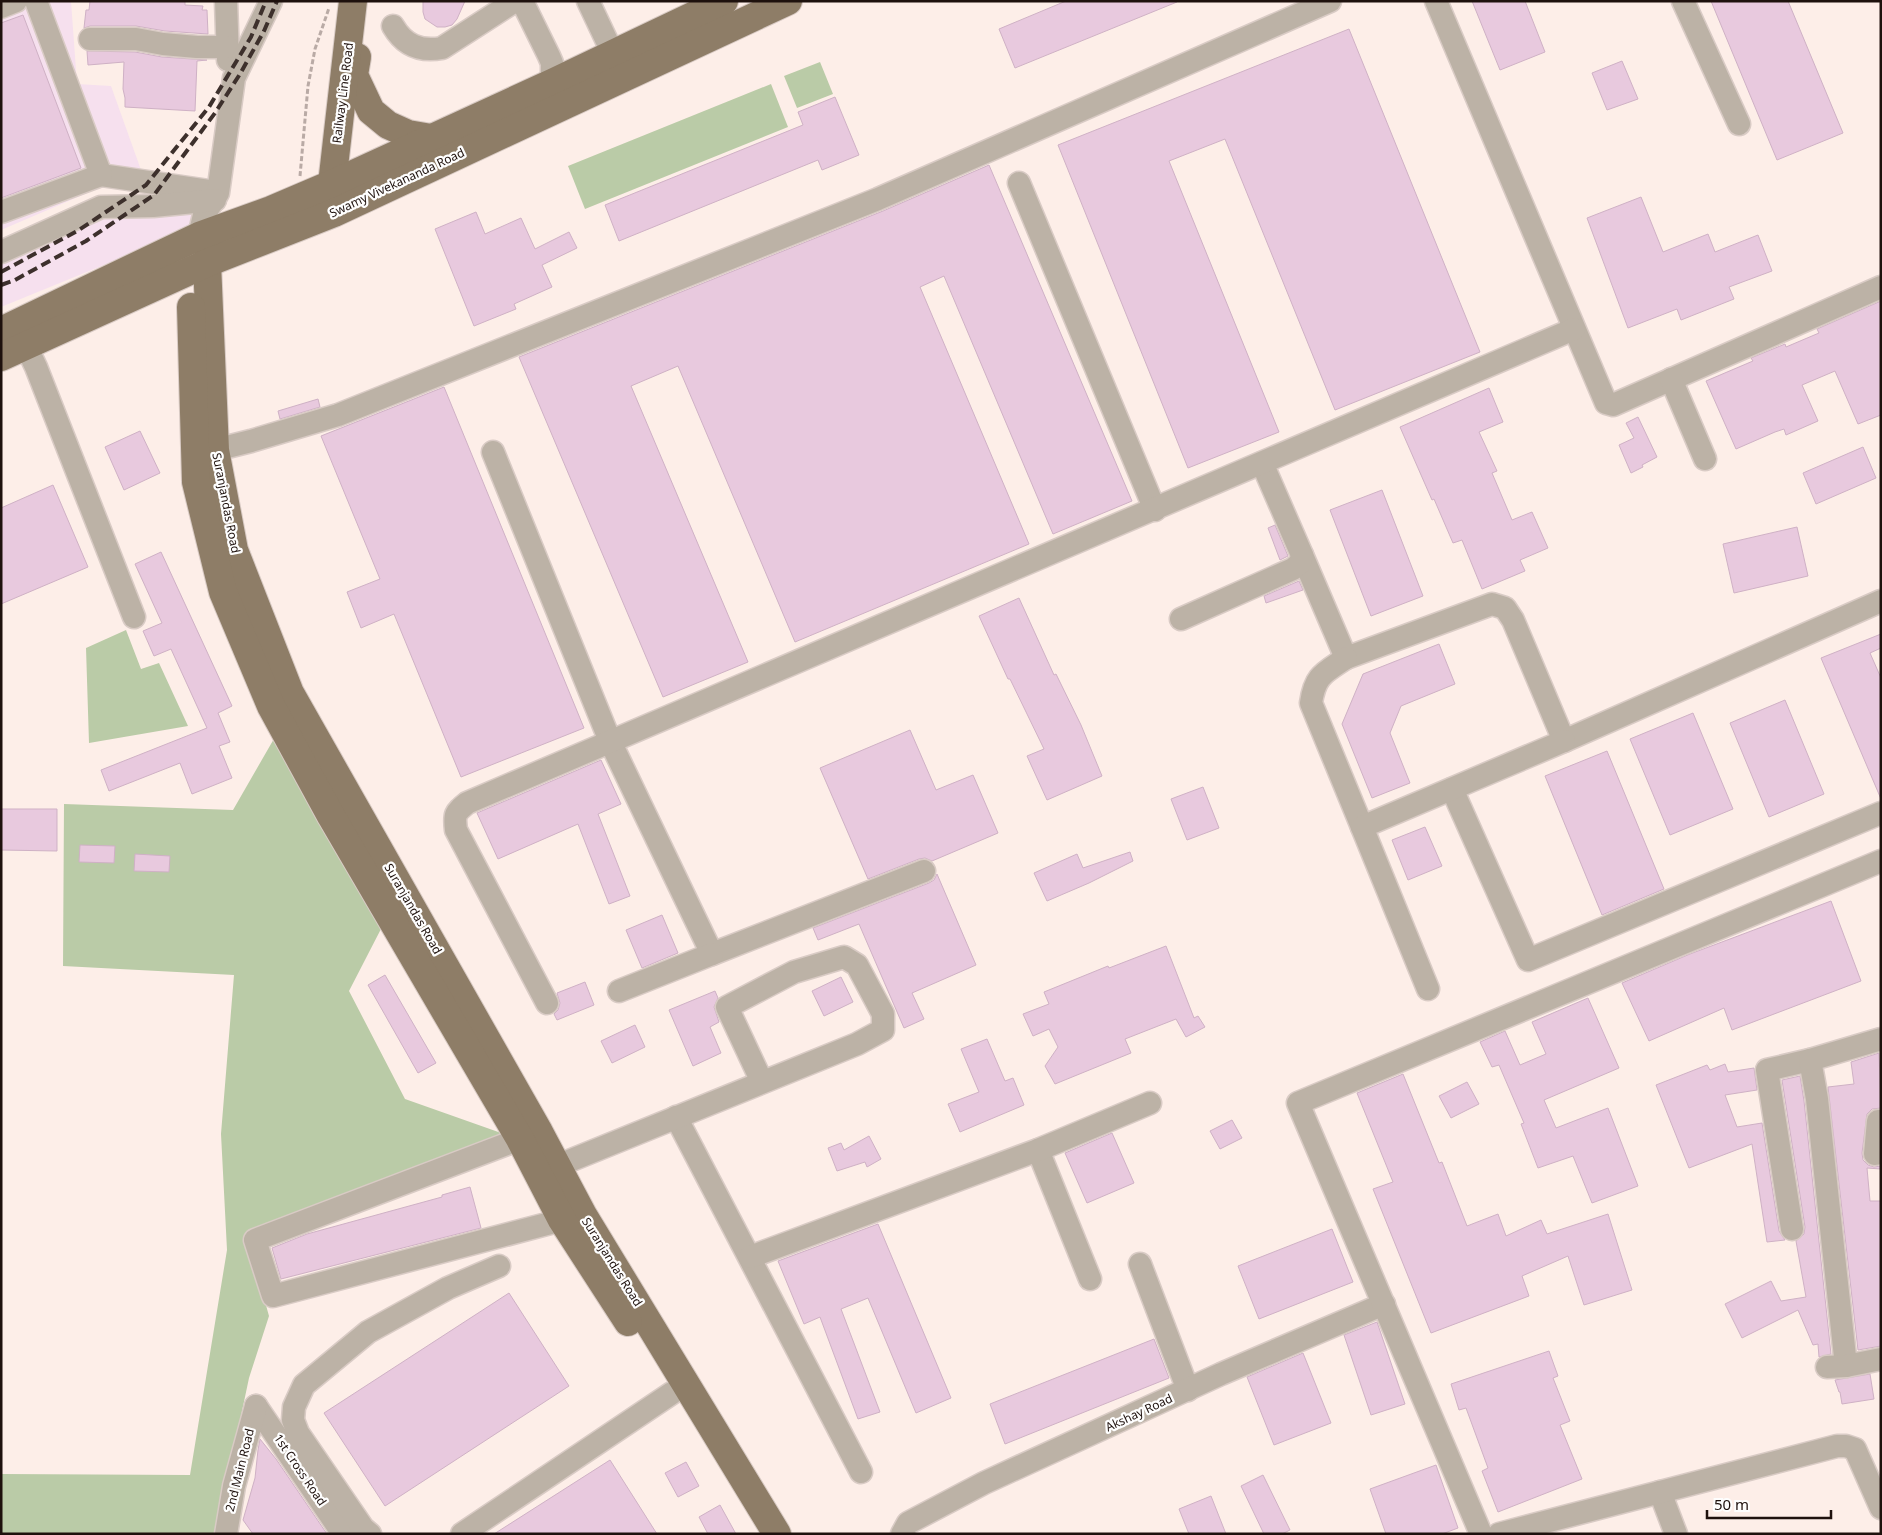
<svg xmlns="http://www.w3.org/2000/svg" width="1882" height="1535" viewBox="0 0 1882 1535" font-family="'Noto Sans',sans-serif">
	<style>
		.commercial { fill: #f6e0ee }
		.green { fill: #bacba7 }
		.building { fill: #e8c9de; stroke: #cfb1c5 }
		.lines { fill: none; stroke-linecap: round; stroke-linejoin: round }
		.minor-casing { stroke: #d9cbc5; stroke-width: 25 }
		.major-casing { stroke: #d9cbc5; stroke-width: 30 }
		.path { stroke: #b9aaa5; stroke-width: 3; stroke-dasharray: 5 2.5; stroke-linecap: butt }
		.minor { stroke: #bcb2a6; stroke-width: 22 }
		.major { stroke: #8e7d67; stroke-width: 28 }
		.rail { stroke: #3d302c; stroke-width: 4; stroke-dasharray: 10 5; stroke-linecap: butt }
		.labels { text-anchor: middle; stroke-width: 4.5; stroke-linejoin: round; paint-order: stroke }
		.street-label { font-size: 12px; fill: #1e110d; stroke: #fefefe }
	</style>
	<rect width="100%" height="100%" fill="#fdeee8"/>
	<!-- commercial -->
	<g class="commercial">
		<polygon points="1,1 71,1 77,84 111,86 141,170 1,230"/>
		<polygon points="201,180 202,225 1,307 1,262 121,207"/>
	</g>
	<!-- green -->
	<g class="green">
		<polygon points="820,62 833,94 797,108 784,76"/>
		<polygon points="771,84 788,127 585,209 568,166"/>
		<polygon points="126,630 141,669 159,663 188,726 89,743 86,648"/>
		<polygon points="275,737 382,927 349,991 405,1099 504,1134 246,1234 269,1316 249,1378 216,1534 1,1534 1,1474 190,1475 227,1250 221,1134 234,975 63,966 64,804 233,810"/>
	</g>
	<!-- building -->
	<g class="building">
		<polygon points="90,1 185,1 185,5 203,6 202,10 207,10 208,34 165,31 136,26 90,26 84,28 86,10 89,10"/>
		<polygon points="423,1 465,1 457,19 452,25 445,27 437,27 425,19 423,12"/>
		<polygon points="1066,1 1177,1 1177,2 1015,68 999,29"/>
		<polygon points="1472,1 1525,1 1545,52 1500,70"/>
		<polygon points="1711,1 1788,1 1843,133 1777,160"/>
		<polygon points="23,15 81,168 1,198 1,23"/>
		<polygon points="1349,29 1480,352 1335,410 1225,139 1169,161 1279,432 1188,468 1058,145"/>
		<polygon points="87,51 135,52 162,57 207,60 197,61 195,111 125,107 125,98 123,89 124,62 88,65"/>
		<polygon points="1622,61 1638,99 1607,110 1592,73"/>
		<polygon points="835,97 859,155 822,170 818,160 619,241 605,205 803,125 798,112"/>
		<polygon points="989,165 1132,501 1053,534 944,276 920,287 1029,544 795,642 678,366 631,386 748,662 663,697 519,357 883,211"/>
		<polygon points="1641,197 1663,252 1708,234 1715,252 1758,235 1772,271 1729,287 1734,299 1681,320 1677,309 1628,328 1587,218"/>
		<polygon points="476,212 485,234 521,218 535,249 569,232 577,248 542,265 552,287 514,304 516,309 474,326 435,229"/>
		<polygon points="1881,301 1881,415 1858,424 1835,371 1802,385 1818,421 1786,435 1784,429 1775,432 1736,449 1706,381 1753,361 1751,358 1785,344 1786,347 1819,333 1817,329"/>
		<polygon points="444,387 584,728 461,777 394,614 361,628 347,592 380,579 321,436"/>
		<polygon points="1489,388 1503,422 1479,432 1497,471 1492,473 1512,520 1532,512 1548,548 1520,560 1525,571 1482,589 1462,540 1453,543 1434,499 1432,500 1400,427"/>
		<polygon points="318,399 320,407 280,419 278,411"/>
		<polygon points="1638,417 1657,457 1642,465 1643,467 1631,473 1619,445 1634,438 1626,423"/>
		<polygon points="140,431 160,473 124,490 105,447"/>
		<polygon points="1863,447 1876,478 1816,504 1803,473"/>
		<polygon points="53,485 88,567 1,604 1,508"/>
		<polygon points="1382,490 1423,596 1371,616 1330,510"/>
		<polygon points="1275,525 1288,556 1280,560 1268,528"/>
		<polygon points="1797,527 1808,576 1734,593 1723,544"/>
		<polygon points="161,552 232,706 218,713 230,742 219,746 232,778 192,794 180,763 109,791 101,770 207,728 171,649 154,656 143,631 162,623 135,564"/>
		<polygon points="1299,581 1303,590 1266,603 1264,596"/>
		<polygon points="1019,598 1054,675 1056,674 1081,725 1102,776 1047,800 1027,756 1044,749 1010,679 1008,679 979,616"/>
		<polygon points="1881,634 1881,648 1870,653 1881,678 1881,799 1821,658"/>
		<polygon points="1439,644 1455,684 1401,706 1390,733 1410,783 1372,798 1342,724 1363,674"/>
		<polygon points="1785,700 1824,794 1769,817 1730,723"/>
		<polygon points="1693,713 1733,809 1670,835 1630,739"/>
		<polygon points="910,730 936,790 973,775 998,833 932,861 925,858 919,859 868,879 820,768"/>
		<polygon points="1607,751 1664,889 1602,915 1545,776"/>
		<polygon points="601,760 621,804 598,814 630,896 609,904 578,824 498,859 477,813"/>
		<polygon points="1203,787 1219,828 1187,840 1171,799"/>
		<polygon points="1,809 57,809 57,851 1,850"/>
		<polygon points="1425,827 1442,866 1408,880 1392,840"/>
		<polygon points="80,845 115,846 114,863 79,862"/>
		<polygon points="1130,852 1133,861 1089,883 1047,901 1034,873 1077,854 1083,868"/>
		<polygon points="135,854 170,856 169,872 134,871"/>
		<polygon points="937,874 976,965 912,993 924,1019 904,1028 859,924 818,940 813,928 929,883 934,880"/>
		<polygon points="1831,901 1861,981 1732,1030 1724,1008 1649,1041 1622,983 1690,954"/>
		<polygon points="662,915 678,953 642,968 626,930"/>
		<polygon points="1166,946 1194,1018 1198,1016 1205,1027 1186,1037 1176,1019 1125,1039 1131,1053 1055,1084 1045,1066 1058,1047 1049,1029 1033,1036 1023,1014 1049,1004 1044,992 1108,966 1109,968"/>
		<polygon points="385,975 436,1063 418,1073 368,985"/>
		<polygon points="841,977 853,1002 824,1016 812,991"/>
		<polygon points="585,982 594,1005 557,1020 554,1014 558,1010 560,1003 557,993"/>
		<polygon points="715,991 718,998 714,1007 719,1022 710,1027 721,1053 693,1066 669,1010"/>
		<polygon points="1588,998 1619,1068 1544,1100 1556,1128 1608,1108 1638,1186 1592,1203 1573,1156 1538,1168 1521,1124 1524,1123 1499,1065 1492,1067 1480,1042 1505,1031 1520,1065 1546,1054 1532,1022"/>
		<polygon points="635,1025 645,1047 612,1063 601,1041"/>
		<polygon points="987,1039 1005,1081 1013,1078 1024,1105 960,1132 948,1104 979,1092 961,1049"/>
		<polygon points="1879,1053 1881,1108 1872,1109 1867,1114 1862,1153 1863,1160 1868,1165 1874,1167 1881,1166 1881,1169 1867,1168 1870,1201 1881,1201 1881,1346 1858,1350 1828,1087 1854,1084 1851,1062"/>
		<polygon points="1725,1064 1728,1072 1754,1068 1757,1090 1725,1095 1737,1127 1762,1123 1779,1231 1785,1240 1767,1242 1752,1144 1689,1168 1656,1085 1707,1065 1710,1070"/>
		<polygon points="1403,1074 1439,1163 1442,1162 1467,1226 1498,1214 1506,1236 1541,1220 1547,1234 1608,1214 1632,1290 1584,1305 1568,1256 1522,1276 1529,1296 1431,1333 1373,1189 1393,1182 1357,1093"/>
		<polygon points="1800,1076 1804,1101 1831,1354 1819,1357 1818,1344 1813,1345 1798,1310 1742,1338 1725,1304 1771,1281 1781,1301 1806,1297 1796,1241 1804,1234 1805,1227 1782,1080"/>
		<polygon points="1467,1082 1479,1104 1451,1118 1439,1096"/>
		<polygon points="1232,1120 1242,1138 1220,1149 1210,1131"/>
		<polygon points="1112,1133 1134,1183 1087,1203 1065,1153"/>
		<polygon points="869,1136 881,1159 867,1167 865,1162 837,1171 828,1148 841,1143 844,1150"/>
		<polygon points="470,1187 481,1228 281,1279 272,1248 307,1234 442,1197 442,1195"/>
		<polygon points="878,1224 951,1398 916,1413 868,1298 841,1309 880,1412 858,1419 820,1317 804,1324 778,1261"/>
		<polygon points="1332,1229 1353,1282 1259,1319 1238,1266"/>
		<polygon points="509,1293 569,1386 385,1506 324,1413"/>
		<polygon points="1377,1322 1405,1404 1371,1415 1344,1335"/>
		<polygon points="1154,1339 1169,1378 1005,1444 990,1404"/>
		<polygon points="1549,1351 1558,1376 1553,1378 1570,1421 1560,1425 1582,1479 1498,1512 1482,1471 1488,1468 1466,1408 1459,1410 1451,1384"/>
		<polygon points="1303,1353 1331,1423 1274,1445 1247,1377"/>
		<polygon points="1870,1374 1874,1399 1842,1404 1840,1392 1839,1392 1835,1380"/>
		<polygon points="260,1439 276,1459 327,1534 253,1534 243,1520 255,1478 258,1450"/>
		<polygon points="610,1460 657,1534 494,1534"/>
		<polygon points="686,1462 699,1486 678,1497 665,1473"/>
		<polygon points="1436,1465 1458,1528 1442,1534 1386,1534 1370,1489"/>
		<polygon points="1263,1475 1290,1530 1282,1534 1264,1534 1241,1486"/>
		<polygon points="1211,1496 1226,1534 1189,1534 1179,1509"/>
		<polygon points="720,1505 736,1534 708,1534 699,1517"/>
	</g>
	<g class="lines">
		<!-- minor casing -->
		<g class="minor-casing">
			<g id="minor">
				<polyline points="226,1 228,60"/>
				<polyline points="522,1 549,56 552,63 552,83"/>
				<polyline points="588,1 613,54"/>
				<polyline points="1436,1 1606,403 1613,405 1881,287"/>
				<polyline points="1683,1 1739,124"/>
				<polyline points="1,7 16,1"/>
				<path d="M 393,26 C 404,45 420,52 442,48 L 515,1"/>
				<polyline points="90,39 136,39 163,44 197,47 227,47"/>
				<polyline points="101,175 209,191"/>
				<polyline points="1019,183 1155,510"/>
				<polyline points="1,212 101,175 36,1"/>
				<polyline points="199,236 204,215 218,193 234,78 271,1"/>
				<polyline points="1,252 101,207 153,206 215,200"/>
				<polyline points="26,346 36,367 134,617"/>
				<polyline points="1671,379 1705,459"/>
				<polyline points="215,450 251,441 338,415 878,199 1330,1"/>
				<polyline points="493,452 610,741 712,954 924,871"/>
				<polyline points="1302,555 1346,658 1492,604 1505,608 1513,620 1564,741 1881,601"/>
				<polyline points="1181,619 1293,569 1300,563 1302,555 1262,463"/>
				<path d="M 1346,658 C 1324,673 1315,675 1311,703 L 1362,827"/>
				<polyline points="1452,789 1528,960 1881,813"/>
				<polyline points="1428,989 1362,827 1564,741"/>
				<polyline points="619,991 712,954"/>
				<path d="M 547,1003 L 456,830 C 454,814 455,813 467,803 L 1574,329"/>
				<polyline points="676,1117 861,1472"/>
				<polyline points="520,1139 255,1240 273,1296 562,1220"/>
				<polyline points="1038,1150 1090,1279"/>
				<polyline points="1875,1154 1878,1121 1881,1121"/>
				<polyline points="542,1172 857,1044 883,1030 883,1014 857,965 844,957 794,972 727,1007 762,1082"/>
				<polyline points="1792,1229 1767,1070 1810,1060"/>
				<polyline points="750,1257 1038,1150 1150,1103"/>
				<polyline points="1140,1264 1188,1390"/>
				<polyline points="1846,1366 1817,1099 1810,1060 1881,1039"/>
				<polyline points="1827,1367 1846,1366 1881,1359"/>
				<polyline points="256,1406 343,1534"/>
				<polyline points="1660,1492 1676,1534"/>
				<polyline points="226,1534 234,1486 256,1406"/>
				<polyline points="370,1534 363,1528 298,1433 293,1420 294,1407 304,1385 368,1332 448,1288 499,1266"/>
				<polyline points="462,1534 672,1393"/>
				<polyline points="902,1534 908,1523 984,1483 1221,1374 1384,1304"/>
				<polyline points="1481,1534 1298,1103 1881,861"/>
				<polyline points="1499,1534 1837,1446 1846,1446 1855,1449 1881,1508"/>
			</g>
		</g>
		<!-- major casing -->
		<g class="major-casing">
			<g id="major">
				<polyline points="357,57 354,75 371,111 388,125 408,134 431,138"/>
				<polyline points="332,184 353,1"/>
				<polyline points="212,232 207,263 215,450 234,550 290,693 539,1132 583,1215 777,1534"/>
				<polyline points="191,307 196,482 223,592 271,706 331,816 520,1139 562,1220 628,1322"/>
				<polyline points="1,331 199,236 271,210 332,184 552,83 724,1"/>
				<polyline points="1,357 207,263 334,213 788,1"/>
			</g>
		</g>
		<!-- path -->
		<polyline class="path" points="300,176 308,86 315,49 329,8"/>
		<!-- minor -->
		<use href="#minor" class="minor"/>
		<!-- major -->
		<use href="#major" class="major"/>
		<!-- rail -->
		<g class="rail">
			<polyline points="1,272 79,230 146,185 209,107 251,37 266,1"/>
			<polyline points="1,285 15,280 86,241 154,195 215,113 240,74 264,31 277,1"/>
		</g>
	</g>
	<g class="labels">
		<!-- street labels -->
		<g class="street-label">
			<text transform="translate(343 93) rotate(-83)" y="4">Railway Line Road</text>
			<text transform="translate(397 183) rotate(-25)" y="4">Swamy Vivekananda Road</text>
			<text transform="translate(226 503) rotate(79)" y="4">Suranjandas Road</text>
			<text transform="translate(413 909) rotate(60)" y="4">Suranjandas Road</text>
			<text transform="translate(612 1262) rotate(58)" y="4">Suranjandas Road</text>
			<text transform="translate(1139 1413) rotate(-25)" y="4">Akshay Road</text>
			<text transform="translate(240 1470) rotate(-76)" y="4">2nd Main Road</text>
			<text transform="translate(300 1470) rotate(56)" y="4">1st Cross Road</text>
		</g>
	</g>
	<!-- border -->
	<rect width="1882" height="1535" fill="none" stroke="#1e110d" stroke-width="5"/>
	<!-- scale -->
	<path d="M1707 1510v8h124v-8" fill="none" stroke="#1e110d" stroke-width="2.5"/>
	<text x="1714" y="1510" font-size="15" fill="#1e110d" stroke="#fefefe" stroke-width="4" paint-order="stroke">50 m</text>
</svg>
